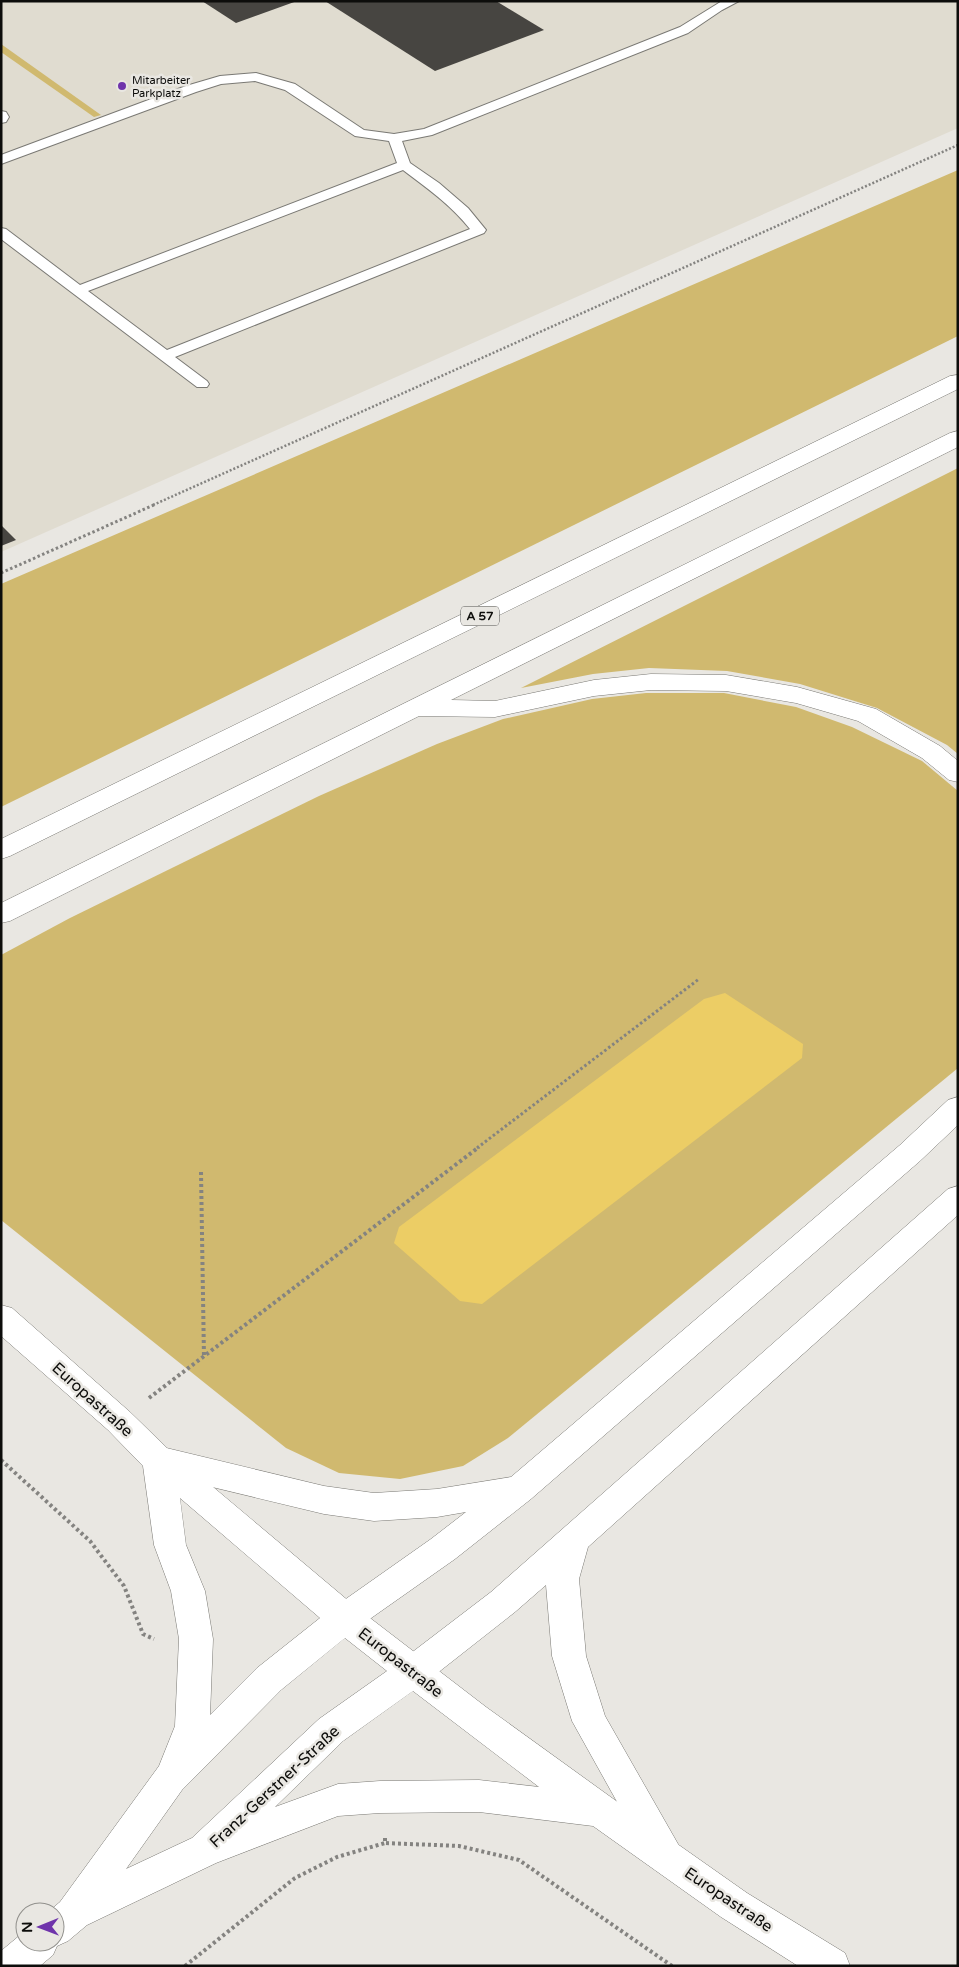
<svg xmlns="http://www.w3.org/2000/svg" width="959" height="1967" viewBox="0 0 959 1967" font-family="'Varela Round',sans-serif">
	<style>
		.built { fill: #e0dcd0 }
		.green { fill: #d0b96f }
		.water { fill: #eccd65 }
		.building { fill: #474541 }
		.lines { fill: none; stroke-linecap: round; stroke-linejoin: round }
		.service-casing { stroke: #7a7974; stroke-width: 2 }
		.secondary-casing { stroke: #7a7974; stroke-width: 1 }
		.motorway-casing { stroke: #7a7974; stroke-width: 1 }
		.path-far2 { stroke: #848380; stroke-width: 2.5; stroke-dasharray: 2 2; stroke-linecap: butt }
		.path-far1 { stroke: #848380; stroke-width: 3; stroke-dasharray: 2.5 2.5; stroke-linecap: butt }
		.path { stroke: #848380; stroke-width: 4; stroke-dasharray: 3 3; stroke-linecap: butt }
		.service { fill: #fff; fill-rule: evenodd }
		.secondary { fill: #fff; fill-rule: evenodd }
		.motorway { fill: #fff; fill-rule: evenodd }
		.poi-dot { fill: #6f34ab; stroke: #e9e7e2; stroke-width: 2 }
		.labels { text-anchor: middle; stroke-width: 5; stroke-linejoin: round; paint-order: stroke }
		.far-poi-label { font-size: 11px; fill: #0d0d0b; stroke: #e9e7e2; text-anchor: start }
		.shield { fill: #e9e7e2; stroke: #4f4e4c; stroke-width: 1 }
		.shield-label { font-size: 12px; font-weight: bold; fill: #0d0d0b }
		.near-street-label { font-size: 16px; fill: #0d0d0b; stroke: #e9e7e2 }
	</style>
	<rect width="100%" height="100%" fill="#e9e7e2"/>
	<!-- built -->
	<polygon class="built" points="1,1 958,1 958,128 1,552"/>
	<!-- green -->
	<g class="green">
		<polygon points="1,44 101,115 94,117 1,52"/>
		<polygon points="958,170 958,336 1,807 1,584"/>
		<polygon points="958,468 958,754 947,745 877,708 800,684 727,671 649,668 593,674 521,688"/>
		<polygon points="646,693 724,693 796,707 852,727 922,761 958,791 958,1068 508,1438 463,1466 400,1479 339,1473 286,1448 1,1220 1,955 70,918 319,796 437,744 503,719 592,699"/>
	</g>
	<!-- water -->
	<polygon class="water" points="725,993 803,1044 802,1058 482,1304 460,1301 394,1243 399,1227 704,999"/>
	<!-- building -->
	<g class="building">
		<polygon points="202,1 297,1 236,23"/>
		<polygon points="325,1 496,1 544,30 435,71"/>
		<polygon points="1,525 16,540 1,546"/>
	</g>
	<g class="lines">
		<!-- service casing -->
		<g class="service-casing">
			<g id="service">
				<path d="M 722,1 L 739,1 L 722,10 L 688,33 L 432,135 L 402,141 L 410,163 L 439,183 L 468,208 L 486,230 L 484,233 L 175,357 L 207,381 L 209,384 L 207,387 L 197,387 L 1,239 L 1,228 L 6,229 L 80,285 L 397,163 L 389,141 L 355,136 L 285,90 L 255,81 L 221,84 L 196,92 L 1,164 L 1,155 L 186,86 L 220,76 L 256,73 L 295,84 L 364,130 L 394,134 L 424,129 L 680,27 ZM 403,170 C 427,188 451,205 470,229 L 167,350 L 88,291 Z"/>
				<polygon points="1,111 6,112 9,117 6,122 1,123"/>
			</g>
		</g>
		<!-- secondary casing -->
		<g class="secondary-casing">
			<path id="secondary" d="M 1,1305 L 12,1308 L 130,1412 L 169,1450 L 357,1608 L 486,1707 L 612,1798 L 747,1893 L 845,1953 L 850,1966 L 798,1966 L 721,1917 L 593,1826 L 479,1812 L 380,1813 L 338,1816 L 216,1863 L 87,1925 L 68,1941 L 57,1946 L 53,1955 L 40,1966 L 1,1966 L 1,1951 L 25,1931 L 25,1942 L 55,1942 L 55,1912 L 48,1912 L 60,1902 L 159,1766 L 175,1726 L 179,1639 L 171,1591 L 154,1545 L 143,1466 L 108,1430 L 1,1336 ZM 180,1498 L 320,1618 L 257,1668 L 210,1715 L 213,1639 L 205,1591 L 186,1545 ZM 345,1638 L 387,1671 L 319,1719 L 192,1838 L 126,1869 L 182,1790 L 281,1690 ZM 413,1691 L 539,1787 L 479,1780 L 380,1781 L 338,1784 L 275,1807 L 343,1741 Z"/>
		</g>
		<!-- motorway casing -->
		<g class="motorway-casing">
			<g id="motorway">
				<polygon points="958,375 958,389 10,856 1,859 1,839 950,376"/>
				<polygon points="958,431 958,447 451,700 495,701 594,680 651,674 726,675 797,687 876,709 940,746 958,761 958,782 949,780 922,758 858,721 796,703 726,691 651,690 594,696 495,717 419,716 10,921 1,923 1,903 950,433"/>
				<polygon points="958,1097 958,1125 920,1161 531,1499 455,1559 357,1628 345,1633 333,1628 328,1618 333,1608 431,1539 466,1512 437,1517 374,1521 324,1514 158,1474 147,1470 142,1460 147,1450 158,1446 324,1486 374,1493 437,1489 511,1477 900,1145 948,1100"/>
				<polygon points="958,1186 958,1215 588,1547 579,1579 586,1656 605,1716 686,1858 681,1870 668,1875 655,1870 572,1721 552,1656 546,1585 515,1612 426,1682 414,1686 402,1682 397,1671 402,1660 491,1592 948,1189"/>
			</g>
		</g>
		<!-- path-far2 -->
		<polyline class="path-far2" points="153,505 958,145"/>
		<!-- path-far1 -->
		<g class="path-far1">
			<polyline points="1,573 156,504"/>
			<polyline points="477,1148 699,979"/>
		</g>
		<!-- path -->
		<g class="path">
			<polyline points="201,1172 204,1358"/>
			<polyline points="149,1398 479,1147"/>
			<polyline points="1,1460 90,1541 124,1586 143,1634 154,1639"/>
			<polyline points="385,1838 385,1843 459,1846 519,1860 672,1966"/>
			<polyline points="185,1966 295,1878 337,1857 385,1843"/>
		</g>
		<!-- service -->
		<use href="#service" class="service"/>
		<!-- secondary -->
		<use href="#secondary" class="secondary"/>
		<!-- motorway -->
		<use href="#motorway" class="motorway"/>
	</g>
	<!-- markers -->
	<circle class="poi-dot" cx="122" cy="86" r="5"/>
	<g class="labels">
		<!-- far-poi labels -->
		<g class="far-poi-label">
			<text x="132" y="84">Mitarbeiter<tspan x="132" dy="13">Parkplatz</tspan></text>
		</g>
		<!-- shield labels -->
		<rect class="shield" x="461" y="606.5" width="38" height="19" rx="4"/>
		<g class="shield-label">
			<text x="480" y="620">A 57</text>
		</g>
		<!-- near-street labels -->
		<g class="near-street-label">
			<text transform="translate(93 1399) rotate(42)" y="6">Europastraße</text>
			<text transform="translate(401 1662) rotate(38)" y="6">Europastraße</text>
			<text transform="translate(274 1786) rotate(-43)" y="6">Franz-Gerstner-Straße</text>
			<text transform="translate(729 1899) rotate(34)" y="6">Europastraße</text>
		</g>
	</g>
	<!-- border -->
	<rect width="959" height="1967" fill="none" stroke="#0d0d0b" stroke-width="5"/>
	<!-- north arrow -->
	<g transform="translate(40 1927) rotate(269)"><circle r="24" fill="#e9e7e2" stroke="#91908c"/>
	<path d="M0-4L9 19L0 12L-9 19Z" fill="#6f34ab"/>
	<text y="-8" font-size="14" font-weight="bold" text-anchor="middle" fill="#0d0d0b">N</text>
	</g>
</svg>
